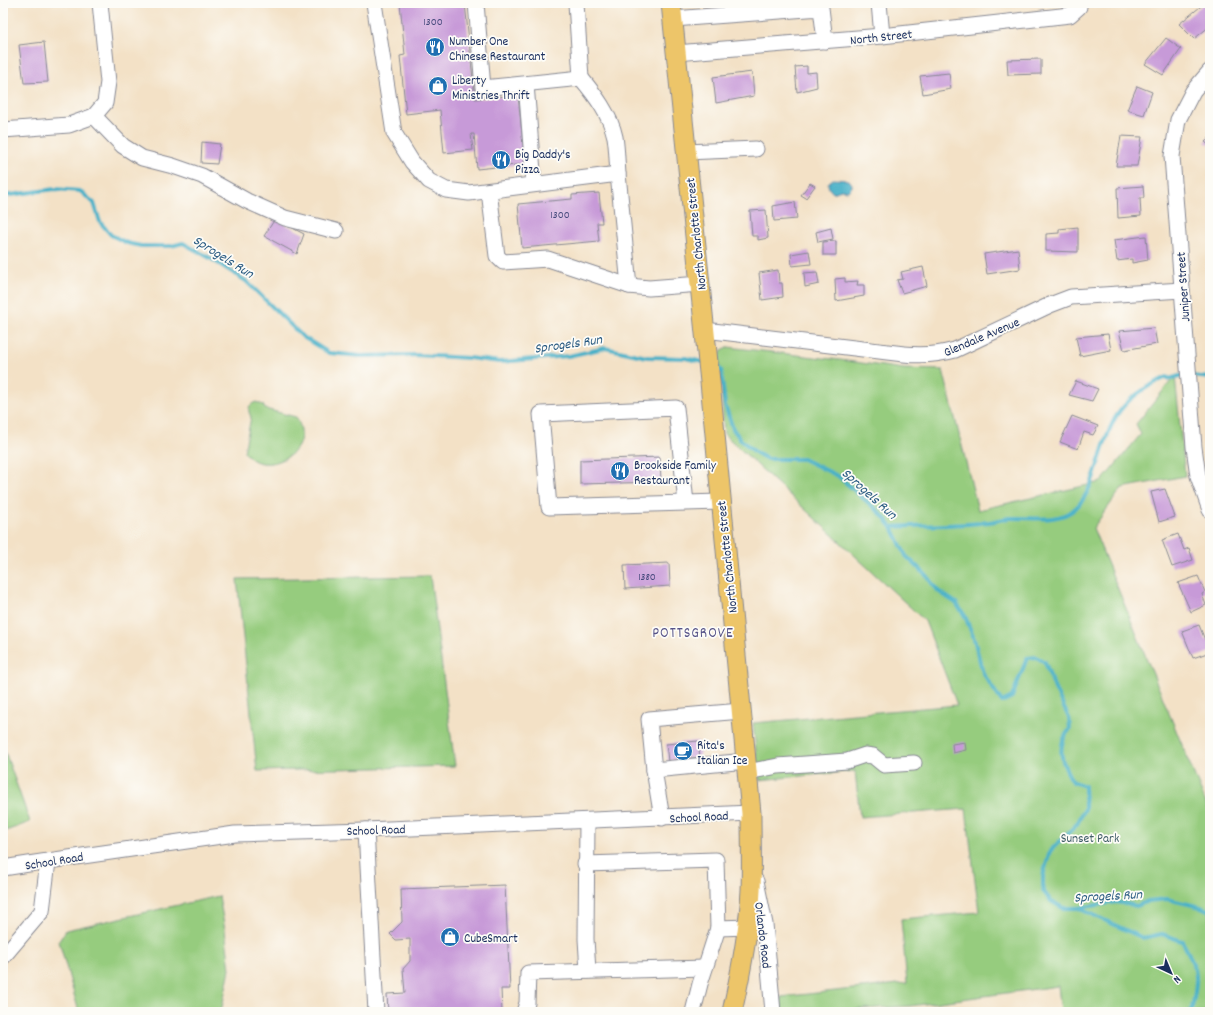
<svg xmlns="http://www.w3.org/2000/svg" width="1213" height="1015" viewBox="0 0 1213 1015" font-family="Dekko,sans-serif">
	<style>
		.green { fill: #96cc7e; stroke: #587e6e }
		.water { fill: #49b1c8; stroke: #327093 }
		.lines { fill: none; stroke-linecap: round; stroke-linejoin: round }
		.stream { stroke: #49b1c8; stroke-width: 4 }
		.building { fill: #c79ad8 }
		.minor-casing { stroke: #878892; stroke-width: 17 }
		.major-casing { stroke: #878892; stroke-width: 21 }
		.minor { stroke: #fff; stroke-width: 15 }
		.major { stroke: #edc569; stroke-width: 19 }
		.labels { text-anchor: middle; stroke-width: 3.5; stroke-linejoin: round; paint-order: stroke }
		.number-label { font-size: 11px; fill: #464a7c }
		.street-label { font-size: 13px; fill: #1b2f5e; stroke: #fdfcf7 }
		.poi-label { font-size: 13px; fill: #1b2f5e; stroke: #fdfcf7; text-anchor: start }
		.park-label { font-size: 13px; fill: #405e68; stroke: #fdfcf7 }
		.water-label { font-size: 14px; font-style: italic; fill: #2b5c83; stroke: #fdfcf7 }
		.quarter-label { font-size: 15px; letter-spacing: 1px; fill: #575489; stroke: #fdfcf7 }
	</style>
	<rect width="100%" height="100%" fill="#fdfcf7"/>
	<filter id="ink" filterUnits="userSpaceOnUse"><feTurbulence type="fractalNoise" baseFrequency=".025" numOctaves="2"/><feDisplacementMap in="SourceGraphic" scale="8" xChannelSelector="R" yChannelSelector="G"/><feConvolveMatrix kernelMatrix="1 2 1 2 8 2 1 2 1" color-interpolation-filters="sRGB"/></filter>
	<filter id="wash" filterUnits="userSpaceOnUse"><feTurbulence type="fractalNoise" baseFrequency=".012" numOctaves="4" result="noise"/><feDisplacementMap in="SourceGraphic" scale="16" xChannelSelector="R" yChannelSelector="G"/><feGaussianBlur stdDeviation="0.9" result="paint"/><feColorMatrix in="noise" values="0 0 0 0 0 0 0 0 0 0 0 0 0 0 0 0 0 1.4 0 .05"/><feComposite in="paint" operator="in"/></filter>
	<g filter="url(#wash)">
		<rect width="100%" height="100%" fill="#f3e1c6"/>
		<!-- green -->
		<g class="green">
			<polygon points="728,347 840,360 904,369 943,370 978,510 1101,482 1141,434 1136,424 1175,376 1185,476 1122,488 1093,528 1210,813 1210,1012 1061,1012 1058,986 910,1006 815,1012 782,1012 781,997 907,983 901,919 979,912 966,809 860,817 855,771 759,780 753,723 957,705 925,621 724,434 719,356 722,350"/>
			<path d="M 256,402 L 263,405 L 265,409 L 296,417 C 299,423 302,428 301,435 C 301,456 271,470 253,460 C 250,458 247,454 244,452 L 251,417 C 247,409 248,405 256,402 Z"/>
			<polygon points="430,576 455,766 257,771 237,579"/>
			<polygon points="3,746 30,822 3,832"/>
			<polygon points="219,896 225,930 230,969 221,1012 79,1012 59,941 66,930"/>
		</g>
		<!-- water -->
		<path class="water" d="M 833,179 L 849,180 L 852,184 L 852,187 L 848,191 L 841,190 L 833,193 C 830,190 828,188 828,183 Z"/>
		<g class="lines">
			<!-- stream -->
			<g class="stream">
				<polyline points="3,196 55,189 80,191 94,203 100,222 111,235 127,243 141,246 171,246 183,243 210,258 246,281 303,337 329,353 361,356 416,355 469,358 500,362 568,356 605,348 647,357 685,358 703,362"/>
				<path d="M 715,365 L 721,370 L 725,405 L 733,429 L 741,440 L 755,452 L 767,459 L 803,459 L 838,476 L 880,513 L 892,527 L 906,556 L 925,574 L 938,591 L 956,603 L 965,616 L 974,639 L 983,673 L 1002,702 L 1012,697 L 1027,658 L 1036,657 L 1045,662 L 1055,689 L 1069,718 L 1070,729 C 1055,746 1062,765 1073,782 L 1085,786 L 1085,809 L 1077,824 L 1050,851 L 1043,876 L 1043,891 L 1051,901 L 1063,908 L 1078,908 L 1116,902 L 1137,906 L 1148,901 L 1167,899 L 1201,907 L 1210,911"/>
				<path d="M 892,527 C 924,525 957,526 989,522 C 996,521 1003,519 1010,518 C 1028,517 1050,522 1067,514 C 1097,500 1099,441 1117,415 C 1128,398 1149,385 1167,377 L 1169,379 L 1183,375 L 1210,378"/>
				<path d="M 1078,908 L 1143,938 L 1162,934 L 1182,941 C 1199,971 1199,978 1191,1012"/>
			</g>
		</g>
		<g id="blocks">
			<!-- building -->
			<g class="building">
				<polygon points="400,3 465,3 475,99 518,95 525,164 477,169 474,134 471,134 473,150 444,153 440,110 406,114 400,56 405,55"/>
				<polygon points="1205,3 1210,7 1210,26 1194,39 1179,24"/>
				<polygon points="1166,38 1181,49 1163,75 1145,64"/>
				<polygon points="44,42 48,82 24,83 19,45"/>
				<polygon points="1041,59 1041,74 1008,75 1007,60"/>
				<polygon points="807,66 807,73 816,72 817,87 797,92 795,67"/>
				<polygon points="752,72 754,96 716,103 713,77"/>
				<polygon points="949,73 951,89 923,94 920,76"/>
				<polygon points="1137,86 1152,92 1144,115 1127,110"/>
				<polygon points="1121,136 1142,137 1137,166 1116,166"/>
				<polygon points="1210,137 1210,146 1205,142"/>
				<polygon points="202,142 220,144 217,164 201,163"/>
				<polygon points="810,183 815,186 806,198 801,195"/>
				<polygon points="1143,186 1144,198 1140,198 1141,216 1118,218 1117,188"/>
				<polygon points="599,193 602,223 597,223 599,241 522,248 518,204 572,199 572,195"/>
				<polygon points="795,202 797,219 774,221 773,206"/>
				<polygon points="766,210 768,238 758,240 758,236 752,236 750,211"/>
				<polygon points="275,219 304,234 297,254 264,236"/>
				<polygon points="1078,227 1078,252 1046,251 1046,234 1059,233 1059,229"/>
				<polygon points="831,228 833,239 818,242 816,232"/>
				<polygon points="1146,236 1148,260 1132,263 1132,259 1117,261 1114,240"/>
				<polygon points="836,241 836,255 823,255 823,242"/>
				<polygon points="1018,249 1020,269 987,274 984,254"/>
				<polygon points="809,251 811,264 792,266 791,254"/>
				<polygon points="923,267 927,286 902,293 897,280 903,279 901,272"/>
				<polygon points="778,270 779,283 782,283 783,297 762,300 759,273"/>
				<polygon points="817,272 819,284 805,287 804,273"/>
				<polygon points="845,278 845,282 858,281 857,285 864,285 864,296 836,301 835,279"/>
				<polygon points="1154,328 1157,344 1124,350 1119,331"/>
				<polygon points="1108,334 1111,350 1080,356 1076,337"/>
				<polygon points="1076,381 1098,389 1092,401 1069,395"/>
				<polygon points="1072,416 1098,426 1093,435 1084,432 1078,449 1060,442"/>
				<polygon points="660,457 661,482 580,484 580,460"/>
				<polygon points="1165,489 1175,517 1159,522 1151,492"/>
				<polygon points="1178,534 1184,550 1189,548 1193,560 1172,567 1162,540"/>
				<polygon points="669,563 670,586 625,589 624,565"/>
				<polygon points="1198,576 1205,592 1202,594 1206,605 1191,612 1178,583"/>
				<polygon points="1199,625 1205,640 1210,639 1210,652 1193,658 1182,631"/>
				<polygon points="698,741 700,757 668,761 666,744"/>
				<polygon points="965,742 966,750 953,753 952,744"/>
				<polygon points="505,885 510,989 501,989 502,1012 388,1012 387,994 405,993 403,969 410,961 410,939 396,940 390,934 402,922 401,889"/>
			</g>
		</g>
	</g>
	<g filter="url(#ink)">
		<use href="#blocks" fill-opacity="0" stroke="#878892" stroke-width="1"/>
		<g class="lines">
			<!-- minor casing -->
			<g class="minor-casing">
				<g id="minor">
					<polyline points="374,3 394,133 412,162 429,181 446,190 469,193 618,174 629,286 649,288 700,284"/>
					<polyline points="476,3 483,88 581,78 576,3"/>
					<polyline points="879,3 882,36"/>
					<polyline points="673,19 821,8 825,41"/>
					<polyline points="676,53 882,36 1070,15 1079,7 1079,3"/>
					<polyline points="1210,71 1193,91 1178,120 1172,156 1194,447 1198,476 1210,510"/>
					<path d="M 581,78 C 595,95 610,114 615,137 C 617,149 617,162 618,174"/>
					<polyline points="526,84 534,184"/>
					<polyline points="94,116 123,146 142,158 173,166 202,176 247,201 285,218 336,231"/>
					<polyline points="3,130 69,125 94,116 105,103 108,82 100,3"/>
					<polyline points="686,152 756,149"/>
					<polyline points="489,191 497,256 503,262 548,259 629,286"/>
					<path d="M 705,330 L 904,354 C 923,356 937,355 955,350 L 1050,305 L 1071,297 L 1182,290"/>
					<polyline points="686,503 676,408 541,414 549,507 720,502"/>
					<polyline points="654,770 746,761"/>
					<polyline points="747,772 778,766 847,761 865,755 873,756 884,765 914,763"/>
					<polyline points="662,818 654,770 649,719 741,711"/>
					<polyline points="587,821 586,939 588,971"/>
					<polyline points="366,830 376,1012"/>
					<polyline points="585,864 716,860 718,928 748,927"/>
					<polyline points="3,868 48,861 235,834 366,830 751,813"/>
					<polyline points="756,881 765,924 773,1012"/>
					<polyline points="3,957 42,911 48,861"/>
					<polyline points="524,1012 527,1003 528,973 705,968"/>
					<polyline points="693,1012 700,984 718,928"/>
				</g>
			</g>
			<!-- major casing -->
			<g class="major-casing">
				<path id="major" d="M 671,3 L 710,382 L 751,813 C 751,839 752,865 751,890 C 749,931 741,972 732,1012"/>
			</g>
			<!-- minor -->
			<use href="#minor" class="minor"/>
			<!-- major -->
			<use href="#major" class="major"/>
		</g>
	</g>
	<!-- icons -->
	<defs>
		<g id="restaurant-disc" transform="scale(1)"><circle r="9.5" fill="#1f6fb2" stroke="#fdfcf7"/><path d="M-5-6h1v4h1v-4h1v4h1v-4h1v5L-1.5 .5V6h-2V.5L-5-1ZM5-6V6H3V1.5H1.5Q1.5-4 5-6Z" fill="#fff"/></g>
		<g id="shop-disc" transform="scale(1)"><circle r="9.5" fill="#1f6fb2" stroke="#fdfcf7"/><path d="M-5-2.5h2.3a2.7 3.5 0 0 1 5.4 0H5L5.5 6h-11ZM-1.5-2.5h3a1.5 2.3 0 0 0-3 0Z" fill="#fff"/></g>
		<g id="cafe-disc" transform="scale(1)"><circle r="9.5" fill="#1f6fb2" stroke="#fdfcf7"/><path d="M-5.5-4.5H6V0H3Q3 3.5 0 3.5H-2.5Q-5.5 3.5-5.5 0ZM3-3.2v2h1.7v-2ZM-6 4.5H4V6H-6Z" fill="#fff"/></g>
	</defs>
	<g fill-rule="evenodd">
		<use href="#restaurant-disc" x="435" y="47"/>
		<use href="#shop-disc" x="438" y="86"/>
		<use href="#restaurant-disc" x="501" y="160"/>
		<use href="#restaurant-disc" x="620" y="471"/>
		<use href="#cafe-disc" x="683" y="751"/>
		<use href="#shop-disc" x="450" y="937"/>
	</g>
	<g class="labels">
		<!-- number labels -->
		<g class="number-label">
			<text x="433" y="25">1300</text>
			<text x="560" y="218">1300</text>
			<text x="647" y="580">1380</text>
		</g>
		<!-- street labels -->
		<g class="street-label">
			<text transform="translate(881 36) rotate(-6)" y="5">North Street</text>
			<text transform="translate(695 234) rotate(-96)" y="5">North Charlotte Street</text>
			<text transform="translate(1182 287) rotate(-94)" y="5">Juniper Street</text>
			<text transform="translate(981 336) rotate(-23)" y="5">Glendale Avenue</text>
			<text transform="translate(726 557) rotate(-96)" y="5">North Charlotte Street</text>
			<text transform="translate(699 816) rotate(-3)" y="5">School Road</text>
			<text transform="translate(376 829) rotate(-2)" y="5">School Road</text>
			<text transform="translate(54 860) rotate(-9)" y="5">School Road</text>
			<text transform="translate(764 935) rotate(83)" y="5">Orlando Road</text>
		</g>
		<!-- poi labels -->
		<g class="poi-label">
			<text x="449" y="45">Number One<tspan x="449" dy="15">Chinese Restaurant</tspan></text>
			<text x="452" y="84">Liberty<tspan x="452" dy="15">Ministries Thrift</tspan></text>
			<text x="515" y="158">Big Daddy's<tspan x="515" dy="15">Pizza</tspan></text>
			<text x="634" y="469">Brookside Family<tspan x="634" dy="15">Restaurant</tspan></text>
			<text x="697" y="749">Rita's<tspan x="697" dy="15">Italian Ice</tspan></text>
			<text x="464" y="942">CubeSmart</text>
		</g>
		<!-- park labels -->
		<g class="park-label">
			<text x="1090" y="842">Sunset Park</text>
		</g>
		<!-- water labels -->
		<g class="water-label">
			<text transform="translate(224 256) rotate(32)" y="5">Sprogels Run</text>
			<text transform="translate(568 343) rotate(-8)" y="5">Sprogels Run</text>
			<text transform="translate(870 493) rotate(42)" y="5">Sprogels Run</text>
			<text transform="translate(1108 895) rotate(-3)" y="5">Sprogels Run</text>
		</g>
		<!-- quarter labels -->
		<g class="quarter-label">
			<text x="693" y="637">POTTSGROVE</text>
		</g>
	</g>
	<!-- margin -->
	<rect width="1213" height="1015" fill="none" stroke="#fdfcf7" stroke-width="16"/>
	<!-- north arrow -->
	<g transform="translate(1171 973) rotate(136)" stroke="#fdfcf7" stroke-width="3" paint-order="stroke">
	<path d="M0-3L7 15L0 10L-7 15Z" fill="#1b2f5e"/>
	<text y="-6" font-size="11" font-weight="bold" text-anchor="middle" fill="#1b2f5e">N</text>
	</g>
</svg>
